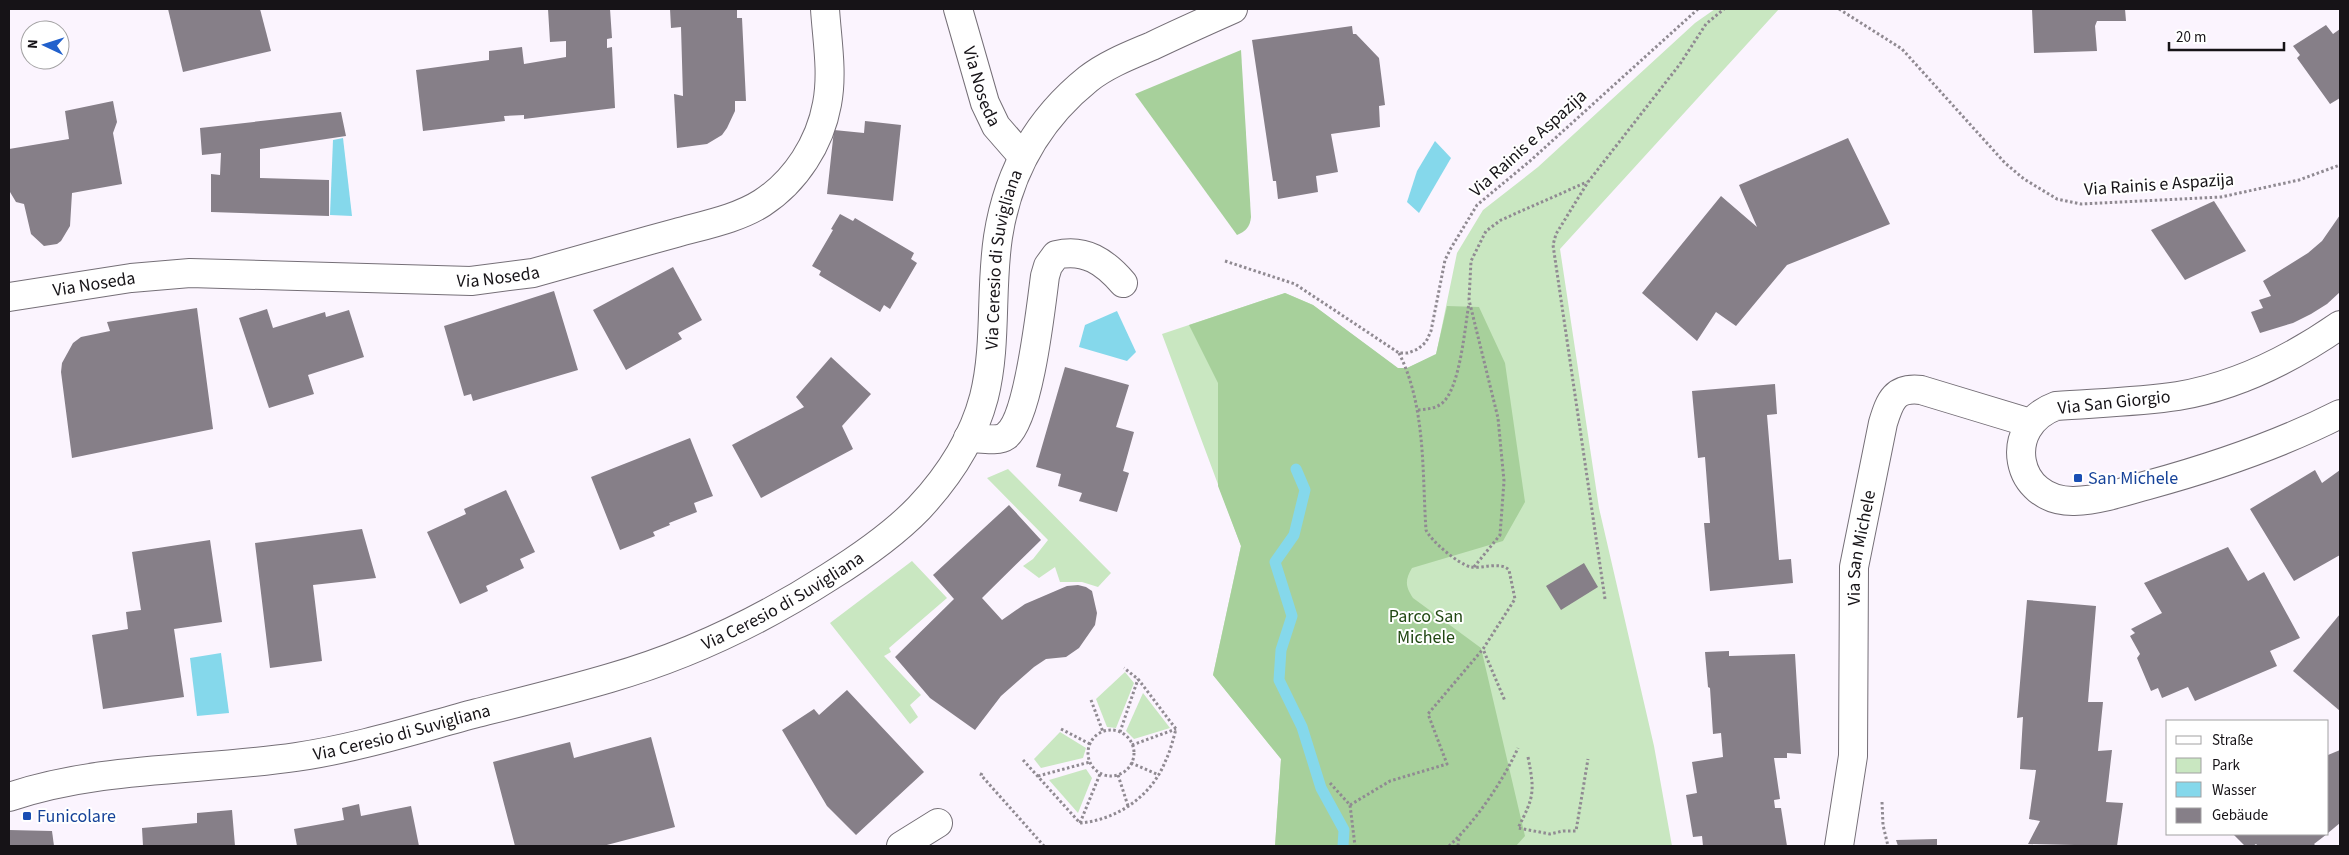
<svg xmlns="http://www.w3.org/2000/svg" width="2349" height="855" viewBox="0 0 2349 855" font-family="'Source Sans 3',sans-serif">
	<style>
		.green { fill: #c9e7c1 }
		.forest { fill: #a7d09b }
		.water { fill: #85d8eb }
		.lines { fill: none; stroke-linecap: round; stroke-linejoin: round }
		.stream { stroke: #85d8eb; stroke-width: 11 }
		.building { fill: #867f88 }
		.minor-casing { stroke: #756f77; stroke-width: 30 }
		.major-casing { stroke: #756f77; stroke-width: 30 }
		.path { stroke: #908a92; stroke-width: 3; stroke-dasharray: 2.5 2.5; stroke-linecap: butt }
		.minor { stroke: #fff; stroke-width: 28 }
		.major { stroke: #fff; stroke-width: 28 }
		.transit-dot { fill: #1a4fb4; stroke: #fff; stroke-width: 2 }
		.labels { text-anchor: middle; stroke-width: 4; stroke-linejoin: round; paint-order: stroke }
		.street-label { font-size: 18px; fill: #161317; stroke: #fff }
		.transit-label { font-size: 18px; fill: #164399; stroke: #fff; text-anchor: start }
		.park-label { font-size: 18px; fill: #204712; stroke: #fff }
	</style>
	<rect width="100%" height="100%" fill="#fbf4fe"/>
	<!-- green -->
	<g class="green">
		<polygon points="1715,9 1779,9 1560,249 1599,508 1654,746 1672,846 1275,846 1281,759 1213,675 1241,546 1162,334 1285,293 1313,305 1397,368 1407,368 1436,355 1457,253 1483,210 1538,167 1695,23"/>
		<polygon points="1008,469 1111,573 1098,587 1082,582 1060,582 1055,567 1039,578 1023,566 1033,559 1048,540 987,478"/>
		<polygon points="912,561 947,598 889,648 891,652 884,656 921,695 910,705 918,717 910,724 830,623"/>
		<polygon points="1125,672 1134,683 1116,728 1107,727 1096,699"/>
		<polygon points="1143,693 1170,728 1134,739 1126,731"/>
		<polygon points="1060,732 1086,748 1083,758 1041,768 1034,759"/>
		<polygon points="1086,769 1092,778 1078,813 1049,780"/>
	</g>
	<!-- forest -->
	<g class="forest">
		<path d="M 1241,50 L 1251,217 C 1250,227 1246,231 1237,235 L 1135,94 Z"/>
		<path d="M 1285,293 L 1313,305 L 1398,368 L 1407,368 L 1436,354 L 1447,306 L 1479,307 L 1505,363 L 1525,502 L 1503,541 L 1412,568 C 1405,580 1405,586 1413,598 L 1481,648 L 1525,836 L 1516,846 L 1275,846 L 1281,759 L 1213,675 L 1241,546 L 1218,486 L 1218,383 L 1189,325 Z"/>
	</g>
	<!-- water -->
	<g class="water">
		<polygon points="343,138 352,216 330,215 333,140"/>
		<polygon points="1435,141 1451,158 1419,213 1407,202 1417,171"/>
		<polygon points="1117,311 1136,352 1127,361 1079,347 1085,325"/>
		<polygon points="221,653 229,713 197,716 190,658"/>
	</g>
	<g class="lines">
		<!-- stream -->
		<polyline class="stream" points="1296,469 1305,490 1294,535 1275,562 1292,616 1281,650 1279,680 1302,727 1321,788 1344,830 1343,846"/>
	</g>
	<!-- building -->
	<g class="building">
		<polygon points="168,9 260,9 271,51 183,72"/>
		<polygon points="548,9 610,9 612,38 607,39 607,48 612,47 615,108 524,119 524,115 504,116 505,121 423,131 416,70 489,60 489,51 522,47 524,64 566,57 566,41 550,42"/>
		<polygon points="670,9 737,9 737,18 742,18 746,101 735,101 735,111 727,128 722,135 707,144 677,148 674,94 683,96 681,27 671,28"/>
		<polygon points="2032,9 2125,9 2126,21 2097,21 2095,26 2097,51 2034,53"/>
		<polygon points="2326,25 2333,34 2340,29 2340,98 2330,104 2297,58 2300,55 2293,46"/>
		<polygon points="1352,26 1353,34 1356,34 1379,58 1385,105 1379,106 1380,127 1331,134 1338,172 1316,176 1318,192 1278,199 1276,181 1273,181 1252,40"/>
		<polygon points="113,101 117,122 113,133 122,184 72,193 70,226 61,241 57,244 44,246 31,234 24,204 16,202 10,192 9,149 69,139 65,111"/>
		<polygon points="341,112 346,136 260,149 260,178 329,180 329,216 211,212 211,174 220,175 221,153 202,155 200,128"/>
		<polygon points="865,121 901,125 893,201 827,194 834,130 864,133"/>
		<polygon points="1848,138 1890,224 1787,265 1736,326 1716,312 1697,341 1642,293 1721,196 1757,227 1739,185"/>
		<polygon points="2214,201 2246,251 2185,280 2151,230"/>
		<polygon points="840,214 853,221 855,218 914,253 911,259 917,263 890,309 884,305 880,312 819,275 821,271 812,266 833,230 831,229"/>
		<polygon points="2340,215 2340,292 2327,304 2311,314 2293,323 2260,333 2251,312 2263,308 2259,300 2271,296 2263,281 2308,253 2322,241"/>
		<polygon points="673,267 702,320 678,333 682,339 626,370 593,310"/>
		<polygon points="554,291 578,370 473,401 471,394 464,396 444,326"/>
		<polygon points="197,308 213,429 72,458 61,372 62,363 73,343 81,337 110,331 107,322"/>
		<polygon points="267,309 273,328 325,312 326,317 349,310 364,357 308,375 314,394 269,408 239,318"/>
		<polygon points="831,357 871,394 842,426 853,449 761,498 732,445 804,407 796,397"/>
		<polygon points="1065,367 1129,385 1116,427 1134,432 1123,471 1129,473 1117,512 1079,501 1082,493 1058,486 1061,474 1036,467"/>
		<polygon points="1775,384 1777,414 1767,415 1779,560 1791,559 1793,583 1710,591 1704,523 1710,523 1705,457 1698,458 1692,391"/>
		<polygon points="690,438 713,496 694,503 697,512 669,523 670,525 653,532 655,536 620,550 591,477"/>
		<polygon points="2315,470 2322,483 2340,470 2340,555 2294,581 2250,509"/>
		<polygon points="506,490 535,552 520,559 524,568 486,586 488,591 460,604 427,532 466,514 464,509"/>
		<polygon points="1009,505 1041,540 982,598 1002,620 1025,604 1067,586 1078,585 1086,587 1092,591 1097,613 1095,625 1079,648 1066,657 1046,659 1034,667 1001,696 975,730 930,698 895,657 954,599 933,575"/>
		<polygon points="362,529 376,578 313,585 322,661 270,668 255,543"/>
		<polygon points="210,540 222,622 174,629 184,697 103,709 92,635 128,629 126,612 141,610 132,552"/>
		<polygon points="2228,547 2248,581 2264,572 2300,638 2270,651 2277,666 2195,701 2188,687 2162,698 2158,688 2151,691 2137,658 2140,654 2130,636 2135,633 2131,629 2162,613 2144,583"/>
		<polygon points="1584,563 1598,587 1561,610 1546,586"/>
		<polygon points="2027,600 2096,606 2088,702 2103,702 2098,751 2112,750 2106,802 2123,803 2117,846 2028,844 2040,821 2029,819 2036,770 2020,769 2023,717 2017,718"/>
		<polygon points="2340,614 2340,711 2293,671"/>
		<polygon points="1729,651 1729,656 1795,654 1801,754 1787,753 1787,758 1774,758 1780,799 1774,800 1775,808 1781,808 1787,846 1703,846 1702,836 1693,837 1686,795 1697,793 1692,762 1723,757 1721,733 1713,734 1710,688 1708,687 1705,652"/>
		<polygon points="847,690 924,772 856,835 827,806 782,730 814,709 819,715"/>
		<polygon points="651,737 675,827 603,846 515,846 493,762 570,742 574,758"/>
		<polygon points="2340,750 2340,823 2328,833 2328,755"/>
		<polygon points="359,804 361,816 411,806 419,846 297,846 294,829 344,820 342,808"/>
		<polygon points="232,810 235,846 143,846 142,828 197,823 197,813"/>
		<polygon points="9,830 52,831 54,846 9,846"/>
		<polygon points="2233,834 2327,834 2314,844 2316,846 2258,846 2256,844 2253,846 2245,846"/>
		<polygon points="1937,839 1937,846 1898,846 1896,840"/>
	</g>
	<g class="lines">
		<!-- minor casing -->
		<g class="minor-casing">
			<g id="minor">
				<path id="s1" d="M 958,9 L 985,103 L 996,126 L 1023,157"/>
				<path id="s2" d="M 9,297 L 131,278 L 190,273 L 471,281 L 533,273 C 580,260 628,246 676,233 C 704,225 737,219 762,203 C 796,181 820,143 827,104 C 833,73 827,40 825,9"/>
				<path d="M 2340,325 C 2291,359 2238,386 2178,396 C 2138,402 2096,403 2056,406 C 2001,426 2014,502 2074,501 C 2099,500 2124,492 2148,485 C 2214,467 2279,445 2340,414"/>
				<path d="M 968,438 C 979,438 998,442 1006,436 C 1029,419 1041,306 1045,276 L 1048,266 L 1056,255 C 1085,248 1105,262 1123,283"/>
				<polyline points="901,846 938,823"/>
				<path id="s3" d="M 1839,846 L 1853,756 L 1854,567 L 1883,423 C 1890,400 1895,387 1921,390 L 2030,423"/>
			</g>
		</g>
		<!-- major casing -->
		<g class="major-casing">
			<g id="major">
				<path id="s4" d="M 9,797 C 102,766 201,771 296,757 C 358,748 417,729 477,713 C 521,702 566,691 610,678 C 687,656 762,620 829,577 C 861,557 893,535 919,508 C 948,477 973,439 984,397 C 997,345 990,290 998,237 C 1008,172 1037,120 1088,79 C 1107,64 1131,55 1152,46 C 1179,33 1206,21 1233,9"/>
			</g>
		</g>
		<!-- path -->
		<g class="path">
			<polyline points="1839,9 1902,49 2005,163 2024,179 2057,199 2081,204 2221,197 2299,180 2340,165"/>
			<polyline points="1225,261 1295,284 1399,353 1408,353 1418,349 1426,342 1431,331 1445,260 1451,248 1477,205 1530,161 1698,9"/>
			<path d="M 1399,353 C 1426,407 1422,471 1426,530 C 1431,541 1458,564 1471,567 C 1482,569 1500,561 1509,570 L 1515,599 L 1483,649 L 1505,701"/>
			<path d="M 1418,410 C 1426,409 1434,409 1441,404 C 1460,391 1465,326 1469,303"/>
			<polyline points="1474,567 1500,535 1504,481 1498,418 1469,300 1471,261 1486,231 1501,220 1587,182"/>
			<polyline points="1605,599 1553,245 1556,234 1588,182 1680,64 1706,24 1724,9"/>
			<polyline points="1091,700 1103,732"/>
			<polyline points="1061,729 1090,744"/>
			<circle cx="1111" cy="753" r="23"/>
			<polyline points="1120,732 1138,679"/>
			<polyline points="1132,745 1176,729"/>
			<path d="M 1528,757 C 1535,792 1534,797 1518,828 L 1550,834 L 1563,831 L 1576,831 L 1588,759"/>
			<path d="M 1023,760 L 1080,823 C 1116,820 1151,797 1165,762 C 1170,752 1173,740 1176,729 L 1138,679 L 1124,668"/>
			<polyline points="1131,763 1159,775"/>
			<polyline points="982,773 981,775 1044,846"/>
			<polyline points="1118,775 1128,806"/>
			<polyline points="1038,776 1090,762"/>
			<polyline points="1330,783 1350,805 1355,846"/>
			<polyline points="1882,802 1883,825 1888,846"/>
			<polyline points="1350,805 1390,781 1447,764 1428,714 1483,649"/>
			<polyline points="1080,823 1100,774"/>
			<path d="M 1449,846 C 1476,821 1503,781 1518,748"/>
			<polyline points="1458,846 1459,837"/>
		</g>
		<!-- minor -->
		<use href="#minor" class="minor"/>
		<!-- major -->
		<use href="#major" class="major"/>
	</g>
	<!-- markers -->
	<g class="transit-dot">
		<rect x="2073" y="473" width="10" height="10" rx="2.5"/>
		<rect x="22" y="811" width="10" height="10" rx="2.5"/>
	</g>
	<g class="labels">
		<!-- street labels -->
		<g class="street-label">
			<text dy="6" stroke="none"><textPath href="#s1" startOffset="81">Via Noseda</textPath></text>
			<text transform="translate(1528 143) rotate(-42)" y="6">Via Rainis e Aspazija</text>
			<text transform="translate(2159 184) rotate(-4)" y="6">Via Rainis e Aspazija</text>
			<text dy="6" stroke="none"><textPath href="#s4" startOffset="1239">Via Ceresio di Suvigliana</textPath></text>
			<text dy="6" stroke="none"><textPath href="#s2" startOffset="491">Via Noseda</textPath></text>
			<text dy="6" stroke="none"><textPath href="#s2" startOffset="86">Via Noseda</textPath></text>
			<text transform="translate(2114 402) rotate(-6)" y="6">Via San Giorgio</text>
			<text dy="6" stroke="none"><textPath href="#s3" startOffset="300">Via San Michele</textPath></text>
			<text dy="6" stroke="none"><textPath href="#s4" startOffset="804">Via Ceresio di Suvigliana</textPath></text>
			<text dy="6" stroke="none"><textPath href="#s4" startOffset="399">Via Ceresio di Suvigliana</textPath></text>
		</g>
		<!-- transit labels -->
		<g class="transit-label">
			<text x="2088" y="484">San Michele</text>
			<text x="37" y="822">Funicolare</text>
		</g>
		<!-- park labels -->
		<g class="park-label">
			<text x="1426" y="622">Parco San<tspan x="1426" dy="21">Michele</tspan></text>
		</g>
	</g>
	<!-- border -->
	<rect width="2349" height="855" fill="none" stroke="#161317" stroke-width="20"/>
	<!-- legend -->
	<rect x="2166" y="720" width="162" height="115" fill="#ffffff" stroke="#a2a1a2"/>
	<rect x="2176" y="736" width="25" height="8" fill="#ffffff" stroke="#a2a1a2"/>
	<text x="2212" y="745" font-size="15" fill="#161317">Straße</text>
	<rect x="2176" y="758" width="25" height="15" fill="#c9e7c1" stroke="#a2a1a2"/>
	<text x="2212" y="770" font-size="15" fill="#161317">Park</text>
	<rect x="2176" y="782" width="25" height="15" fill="#85d8eb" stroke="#a2a1a2"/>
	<text x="2212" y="795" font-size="15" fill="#161317">Wasser</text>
	<rect x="2176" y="808" width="25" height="15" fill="#867f88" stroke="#a2a1a2"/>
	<text x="2212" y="820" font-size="15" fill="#161317">Gebäude</text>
	<!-- north arrow -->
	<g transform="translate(45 45) rotate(274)"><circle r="24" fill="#ffffff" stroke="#a2a1a2"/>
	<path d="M0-4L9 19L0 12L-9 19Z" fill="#2160cc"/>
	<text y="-8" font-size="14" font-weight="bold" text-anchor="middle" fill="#161317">N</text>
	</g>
	<!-- scale -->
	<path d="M2169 42v8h115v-8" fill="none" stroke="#161317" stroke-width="2.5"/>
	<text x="2176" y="42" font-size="15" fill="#161317" stroke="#ffffff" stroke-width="4" paint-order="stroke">20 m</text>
</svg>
